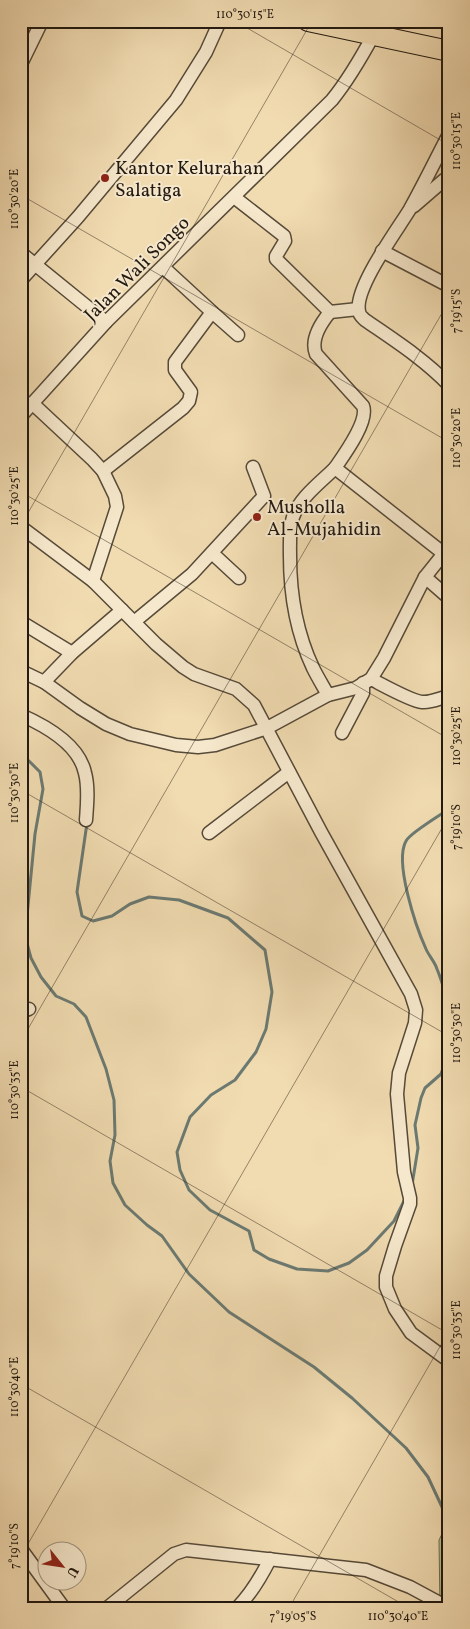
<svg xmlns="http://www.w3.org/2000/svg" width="470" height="1629" viewBox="0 0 470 1629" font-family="Vollkorn,serif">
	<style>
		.green { fill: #b6c18f; stroke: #6c6d50 }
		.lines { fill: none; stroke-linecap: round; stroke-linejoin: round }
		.stream { stroke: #6b7a72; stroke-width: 3 }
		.minor-casing { stroke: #564a39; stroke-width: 15 }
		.primary-casing { stroke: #221911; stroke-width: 22 }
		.minor { stroke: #f6e8cc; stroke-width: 12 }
		.primary { stroke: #f1dbb1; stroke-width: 20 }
		.ticks { fill: none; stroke: #221911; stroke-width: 1; stroke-opacity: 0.45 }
		.poi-dot { fill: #8f2418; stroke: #f6e8cc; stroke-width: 2 }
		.labels { text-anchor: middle; stroke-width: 4; stroke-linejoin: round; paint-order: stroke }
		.poi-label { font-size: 19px; fill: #221911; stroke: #f6e8cc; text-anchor: start }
		.street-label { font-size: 19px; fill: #221911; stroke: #f6e8cc }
		.neatline { fill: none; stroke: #221911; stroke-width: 2 }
		.ticks-label { font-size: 12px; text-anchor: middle; fill: #221911 }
	</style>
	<rect width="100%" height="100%" fill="#f1dbb1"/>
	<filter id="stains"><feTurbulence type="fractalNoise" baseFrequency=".004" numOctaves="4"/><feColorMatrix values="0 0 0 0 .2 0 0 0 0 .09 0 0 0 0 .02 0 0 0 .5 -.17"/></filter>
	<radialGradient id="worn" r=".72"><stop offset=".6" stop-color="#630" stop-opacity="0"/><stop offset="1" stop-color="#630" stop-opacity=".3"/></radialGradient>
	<!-- green -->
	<polygon class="green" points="449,1520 449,1608 440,1608 439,1540"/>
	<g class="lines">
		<!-- stream -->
		<g class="stream">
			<polyline points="21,756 29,761 40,772 43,789 35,834 25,936 31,958 41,977 56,996 74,1004 86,1017 106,1069 114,1100 115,1135 110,1161 113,1183 125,1205 147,1225 162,1236 189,1274 229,1312 314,1367 352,1398 406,1448 428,1477 449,1522"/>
			<path d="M 449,809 C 439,816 410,833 406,841 C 394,862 416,927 426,949 C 429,956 435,962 437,969 C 442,981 445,993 449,1006"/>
			<polyline points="87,823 77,892 82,916 93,921 112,916 130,904 149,897 179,900 228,918 265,950 272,992 266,1029 256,1052 235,1080 211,1095 190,1117 177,1152 180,1170 189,1190 210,1210 249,1231 254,1250 269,1259 297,1269 328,1271 349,1263 367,1250 394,1221 405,1199"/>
			<polyline points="412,1185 418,1148 415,1125 421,1098 425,1088 441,1074 449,1051"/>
		</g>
		<!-- minor casing -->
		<g class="minor-casing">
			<g id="minor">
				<polyline points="21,64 42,21"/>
				<path d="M 449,134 C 436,159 424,184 410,209 C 398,229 354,288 359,311 C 359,315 362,317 365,320 C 394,340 424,359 449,385"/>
				<path d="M 234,197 L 284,236 L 285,241 L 276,256 L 276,259 L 330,312 C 321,323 310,339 316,354 L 363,406 C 369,421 344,455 335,468 L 443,553"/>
				<polyline points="414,206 444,180 449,178"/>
				<polyline points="382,251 449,286"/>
				<polyline points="21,253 106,322"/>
				<polyline points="21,280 78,217 176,100 206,52 220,21"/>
				<polyline points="212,312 238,335"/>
				<polyline points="330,312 358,309"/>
				<polyline points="32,403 92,459 103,471 115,496 117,507 93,581"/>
				<path d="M 21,416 L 106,322 L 332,100 C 349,79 361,58 374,34"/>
				<polyline points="103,471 183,408 189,401 191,392 175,370 175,362 212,312 163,267"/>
				<polyline points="21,527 93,581 156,644 183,667 194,674 236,689 254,705 321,832 411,994 416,1010 415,1023 399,1073 397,1094 404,1172 410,1198 410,1204 395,1246 386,1276 386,1287 395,1309 411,1333 449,1361"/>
				<polyline points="212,553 239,578"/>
				<polyline points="425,577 449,598"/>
				<polyline points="21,622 72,653"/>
				<polyline points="134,622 192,574 264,496 253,467"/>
				<polyline points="21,671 44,682 80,708 106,724 130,734 176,745 198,747 215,745 267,728 328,695 356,688 371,679 384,658 425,577 449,547"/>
				<path d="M 371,679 C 381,684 411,701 422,702 C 431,703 440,698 449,696"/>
				<polyline points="44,682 72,653 122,610"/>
				<path d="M 328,695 C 323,686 318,678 313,668 C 297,634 290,593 290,556 C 290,543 289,530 293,517 C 300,497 321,482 335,468"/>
				<path d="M 21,715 C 46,726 79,744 85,773 C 89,788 87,805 86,820"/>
				<polyline points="342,733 363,693 363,683"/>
				<polyline points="209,833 289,772"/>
				<polyline points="21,1012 29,1009"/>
				<polyline points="21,1549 64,1608"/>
				<polyline points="107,1608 174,1554 186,1550 366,1570 410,1587 449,1608"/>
				<path d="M 237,1608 C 251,1594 261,1577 270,1559"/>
			</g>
		</g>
		<!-- primary casing -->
		<g class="primary-casing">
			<polyline id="primary" points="308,21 449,51"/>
		</g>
		<!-- minor -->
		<use href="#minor" class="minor"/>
		<!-- primary -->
		<use href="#primary" class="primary"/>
	</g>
	<!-- ticks -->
	<path class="ticks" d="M 235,21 L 449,145M 21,195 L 449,442M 21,492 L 449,739M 21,525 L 312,21M 21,790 L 449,1036M 21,1041 L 449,301M 21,1087 L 449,1334M 21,1384 L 409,1608M 21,1556 L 449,816M 289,1608 L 449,1331"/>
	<!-- markers -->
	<g class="poi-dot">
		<circle cx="105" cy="178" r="5"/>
		<circle cx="257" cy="517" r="5"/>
	</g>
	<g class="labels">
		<!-- poi labels -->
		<g class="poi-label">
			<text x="115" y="174">Kantor Kelurahan<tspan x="115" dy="22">Salatiga</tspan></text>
			<text x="267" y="513">Musholla<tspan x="267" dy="22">Al-Mujahidin</tspan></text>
		</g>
		<!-- street labels -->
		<g class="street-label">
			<text transform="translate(136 268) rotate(-45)" y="7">Jalan Wali Songo</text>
		</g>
	</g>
	<!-- margin -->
	<rect width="470" height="1629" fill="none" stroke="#f1dbb1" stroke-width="55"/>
	<!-- north arrow -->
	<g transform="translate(62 1566) rotate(120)"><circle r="24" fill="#f6e8cc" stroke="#a19581"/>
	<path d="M0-4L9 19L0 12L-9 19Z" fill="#8f2418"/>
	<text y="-8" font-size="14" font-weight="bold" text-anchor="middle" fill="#221911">U</text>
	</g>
	<rect x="28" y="28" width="414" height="1574" class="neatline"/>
	<g class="ticks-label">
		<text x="245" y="18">110°30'15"E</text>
		<text transform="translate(456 141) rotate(-90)" y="4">110°30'15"E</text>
		<text transform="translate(14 199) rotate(-90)" y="4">110°30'20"E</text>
		<text transform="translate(456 311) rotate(-90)" y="4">7°19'15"S</text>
		<text transform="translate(456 438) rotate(-90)" y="4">110°30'20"E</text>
		<text transform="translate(14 496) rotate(-90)" y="4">110°30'25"E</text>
		<text transform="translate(456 736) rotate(-90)" y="4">110°30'25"E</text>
		<text transform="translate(14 793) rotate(-90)" y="4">110°30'30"E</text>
		<text transform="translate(456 827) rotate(-90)" y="4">7°19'10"S</text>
		<text transform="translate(456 1033) rotate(-90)" y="4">110°30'30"E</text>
		<text transform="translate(14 1090) rotate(-90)" y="4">110°30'35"E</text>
		<text transform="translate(456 1330) rotate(-90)" y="4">110°30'35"E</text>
		<text transform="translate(14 1387) rotate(-90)" y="4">110°30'40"E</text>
		<text transform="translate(14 1546) rotate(-90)" y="4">7°19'10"S</text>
		<text x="293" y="1620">7°19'05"S</text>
		<text x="398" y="1620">110°30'40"E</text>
	</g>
	<rect width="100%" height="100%" filter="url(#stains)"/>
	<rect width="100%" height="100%" fill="url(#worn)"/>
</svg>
